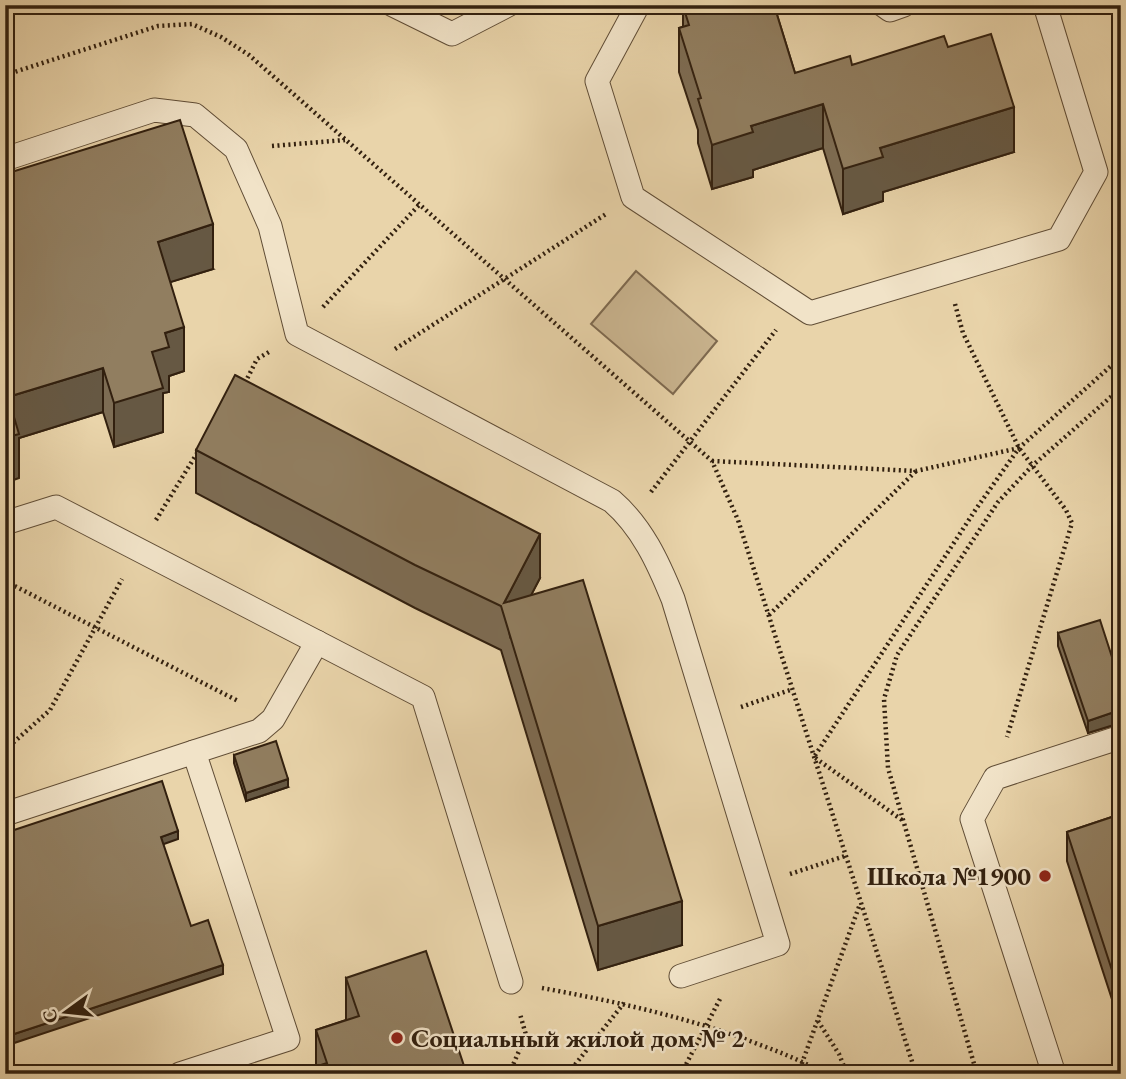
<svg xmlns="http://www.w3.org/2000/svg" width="1126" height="1079" viewBox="0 0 1126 1079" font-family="'EB Garamond',serif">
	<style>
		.green { fill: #cab590; stroke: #7e6a50; stroke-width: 2 }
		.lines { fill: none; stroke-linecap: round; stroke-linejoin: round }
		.service-casing { stroke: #604d36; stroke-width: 25 }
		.path { stroke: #32200f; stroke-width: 4.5; stroke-dasharray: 2 3.5; stroke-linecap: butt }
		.service { stroke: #f1e3c8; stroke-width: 23 }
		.wall { fill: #7d6c53; stroke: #32200f; stroke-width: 2 }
		.shaded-wall { fill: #665843; stroke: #32200f; stroke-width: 2 }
		.building { fill: #917e60; stroke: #32200f; stroke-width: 2 }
		.poi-dot { fill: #8f2418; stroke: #f1e3c8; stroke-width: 2.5 }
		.labels { text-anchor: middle; stroke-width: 5; stroke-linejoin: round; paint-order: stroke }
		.poi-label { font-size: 26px; font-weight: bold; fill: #32200f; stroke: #f1e3c8; text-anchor: end }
	</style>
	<rect width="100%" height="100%" fill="#e9d4aa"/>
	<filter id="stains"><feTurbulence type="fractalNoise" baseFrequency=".00286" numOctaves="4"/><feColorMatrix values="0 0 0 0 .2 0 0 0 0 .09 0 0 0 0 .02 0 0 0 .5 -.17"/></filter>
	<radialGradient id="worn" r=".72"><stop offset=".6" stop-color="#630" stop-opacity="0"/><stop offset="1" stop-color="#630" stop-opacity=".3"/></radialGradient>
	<!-- green -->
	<polygon class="green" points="636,271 717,341 673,394 591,324"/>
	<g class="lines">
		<!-- service casing -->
		<g class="service-casing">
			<g id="service">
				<polyline points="393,5 452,34 508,5"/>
				<polyline points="638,5 597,81 633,197 810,313 1059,239 1096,172 1045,5"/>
				<polyline points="883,5 890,10 904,5"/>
				<path d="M 5,159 L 154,110 L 195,115 L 236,149 L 270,226 L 297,334 L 612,501 C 642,527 658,562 673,599 L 778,944 L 681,976"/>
				<polyline points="5,523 56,507 423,697 511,982"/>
				<polyline points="5,814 194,752"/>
				<polyline points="180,1074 288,1039 194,752 259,731 273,719 317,642"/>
				<polyline points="1054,1074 972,819 995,778 1121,737"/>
			</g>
		</g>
		<!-- path -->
		<g class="path">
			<polyline points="5,75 158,26 192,24 221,37 249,55 712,461 738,520 916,1074"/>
			<polyline points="272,146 345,140"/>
			<polyline points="955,304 963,333 1019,448 1066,510 1072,523 1007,737"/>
			<polyline points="323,307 419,205"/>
			<polyline points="395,349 606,214"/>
			<polyline points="245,383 257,359 269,352"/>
			<polyline points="712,461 916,471 1019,448"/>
			<polyline points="651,492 776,330"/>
			<polyline points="156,520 199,450"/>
			<polyline points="5,581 238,701"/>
			<polyline points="769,615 916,471"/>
			<polyline points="741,707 793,689"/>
			<polyline points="5,750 50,710 122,579"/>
			<polyline points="902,820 814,757 976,509 1019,448 1121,357"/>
			<polyline points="790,874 845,856"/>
			<path d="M 542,988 C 613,1001 682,1016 750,1041 C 776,1051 800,1059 824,1074"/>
			<polyline points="818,1021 839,1054 847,1074"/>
			<polyline points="509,1074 526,1035 520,1014"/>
			<polyline points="570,1074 570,1071 624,1003"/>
			<polyline points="681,1074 720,999"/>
			<polyline points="798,1074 860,904"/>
			<polyline points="977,1074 888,768 884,699 897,655 998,502 1032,466 1121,388"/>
		</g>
		<!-- service -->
		<use href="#service" class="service"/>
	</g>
	<!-- wall -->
	<g class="wall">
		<polygon points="681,5 774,5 795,73 852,65 948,47 1014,152 883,192 883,201 843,214 823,148 753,170 753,177 712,189 698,143 698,130 679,72 679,28 683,27 683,13"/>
		<polygon points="5,174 213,269 170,282 184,371 169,376 169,392 163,393 163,432 114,447 103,412 19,438 19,478"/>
		<polygon points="196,450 540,578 531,595 682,945 598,970 501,650 415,608 196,493"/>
		<polygon points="1058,633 1121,685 1121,724 1117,724 1088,733 1058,646"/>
		<polygon points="234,755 288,787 246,801 234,763"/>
		<polygon points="1121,814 1121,1027 1067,861 1067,832"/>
		<polygon points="346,978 464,1074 316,1066 316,1030 346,1020"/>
	</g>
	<!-- shaded-wall -->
	<g class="shaded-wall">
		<polygon points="823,104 823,148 753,170 753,177 712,189 712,145 751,126"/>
		<polygon points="1014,107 1014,152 883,192 883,201 843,214 843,169 880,148"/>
		<polygon points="213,224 213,269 158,286 158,242"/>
		<polygon points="184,327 184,371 169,376 169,392 163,393 163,432 114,447 114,403 152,352 165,333"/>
		<polygon points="103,368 103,412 19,438 19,478 5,483 5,438 8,397"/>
		<polygon points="540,534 540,578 510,636 504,603"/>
		<polygon points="1117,711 1117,724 1088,733 1088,721"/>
		<polygon points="288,779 288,787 246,801 246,793"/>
		<polygon points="178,831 178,839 161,845 161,837"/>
		<polygon points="682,901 682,945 598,970 598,926"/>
		<polygon points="223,965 223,974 5,1046 5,1037"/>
		<polygon points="464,1066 464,1074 442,1074"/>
	</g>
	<!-- building -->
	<g class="building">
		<polygon points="686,5 774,5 795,73 850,56 852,65 944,36 948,47 991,34 1014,107 880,148 883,157 843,169 823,104 751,126 753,132 712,145 698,99 701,98 679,28 689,25 683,6"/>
		<polygon points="180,120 213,224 158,242 184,327 165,333 169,347 152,352 163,388 114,403 103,368 8,397 19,434 5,438 5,174"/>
		<polygon points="235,375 540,534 504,603 583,580 682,901 598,926 501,606 415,565 196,450"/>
		<polygon points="1100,620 1121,685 1121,711 1117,711 1088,721 1058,633"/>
		<polygon points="276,741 288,779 246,793 234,755"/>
		<polygon points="162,781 178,831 161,837 191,926 208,920 223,965 5,1037 5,833"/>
		<polygon points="1121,814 1121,998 1067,832"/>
		<polygon points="426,951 464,1066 442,1074 294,1074 327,1063 316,1030 359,1016 346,978"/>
	</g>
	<!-- markers -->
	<g class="poi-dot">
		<circle cx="1045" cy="876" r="7"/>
		<circle cx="397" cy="1038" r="7"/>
	</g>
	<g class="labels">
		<!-- poi labels -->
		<g class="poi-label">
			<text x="1031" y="885">Школа №1900</text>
			<text x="411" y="1047" text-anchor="start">Социальный жилой дом № 2</text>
		</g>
	</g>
	<!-- margin -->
	<rect width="1126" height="1079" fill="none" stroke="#e9d4aa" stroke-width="28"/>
	<rect x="7" y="7" width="1112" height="1065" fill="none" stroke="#32200f" stroke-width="3.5"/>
	<rect x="14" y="14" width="1098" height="1051" fill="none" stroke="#32200f" stroke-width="2"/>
	<!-- north arrow -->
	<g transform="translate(66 1012) rotate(255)" stroke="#f1e3c8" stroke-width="5" paint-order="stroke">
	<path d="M0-5L12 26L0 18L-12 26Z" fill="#32200f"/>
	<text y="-10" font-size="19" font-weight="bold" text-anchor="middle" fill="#32200f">С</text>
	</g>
	<rect width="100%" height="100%" filter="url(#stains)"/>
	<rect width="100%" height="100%" fill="url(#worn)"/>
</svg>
